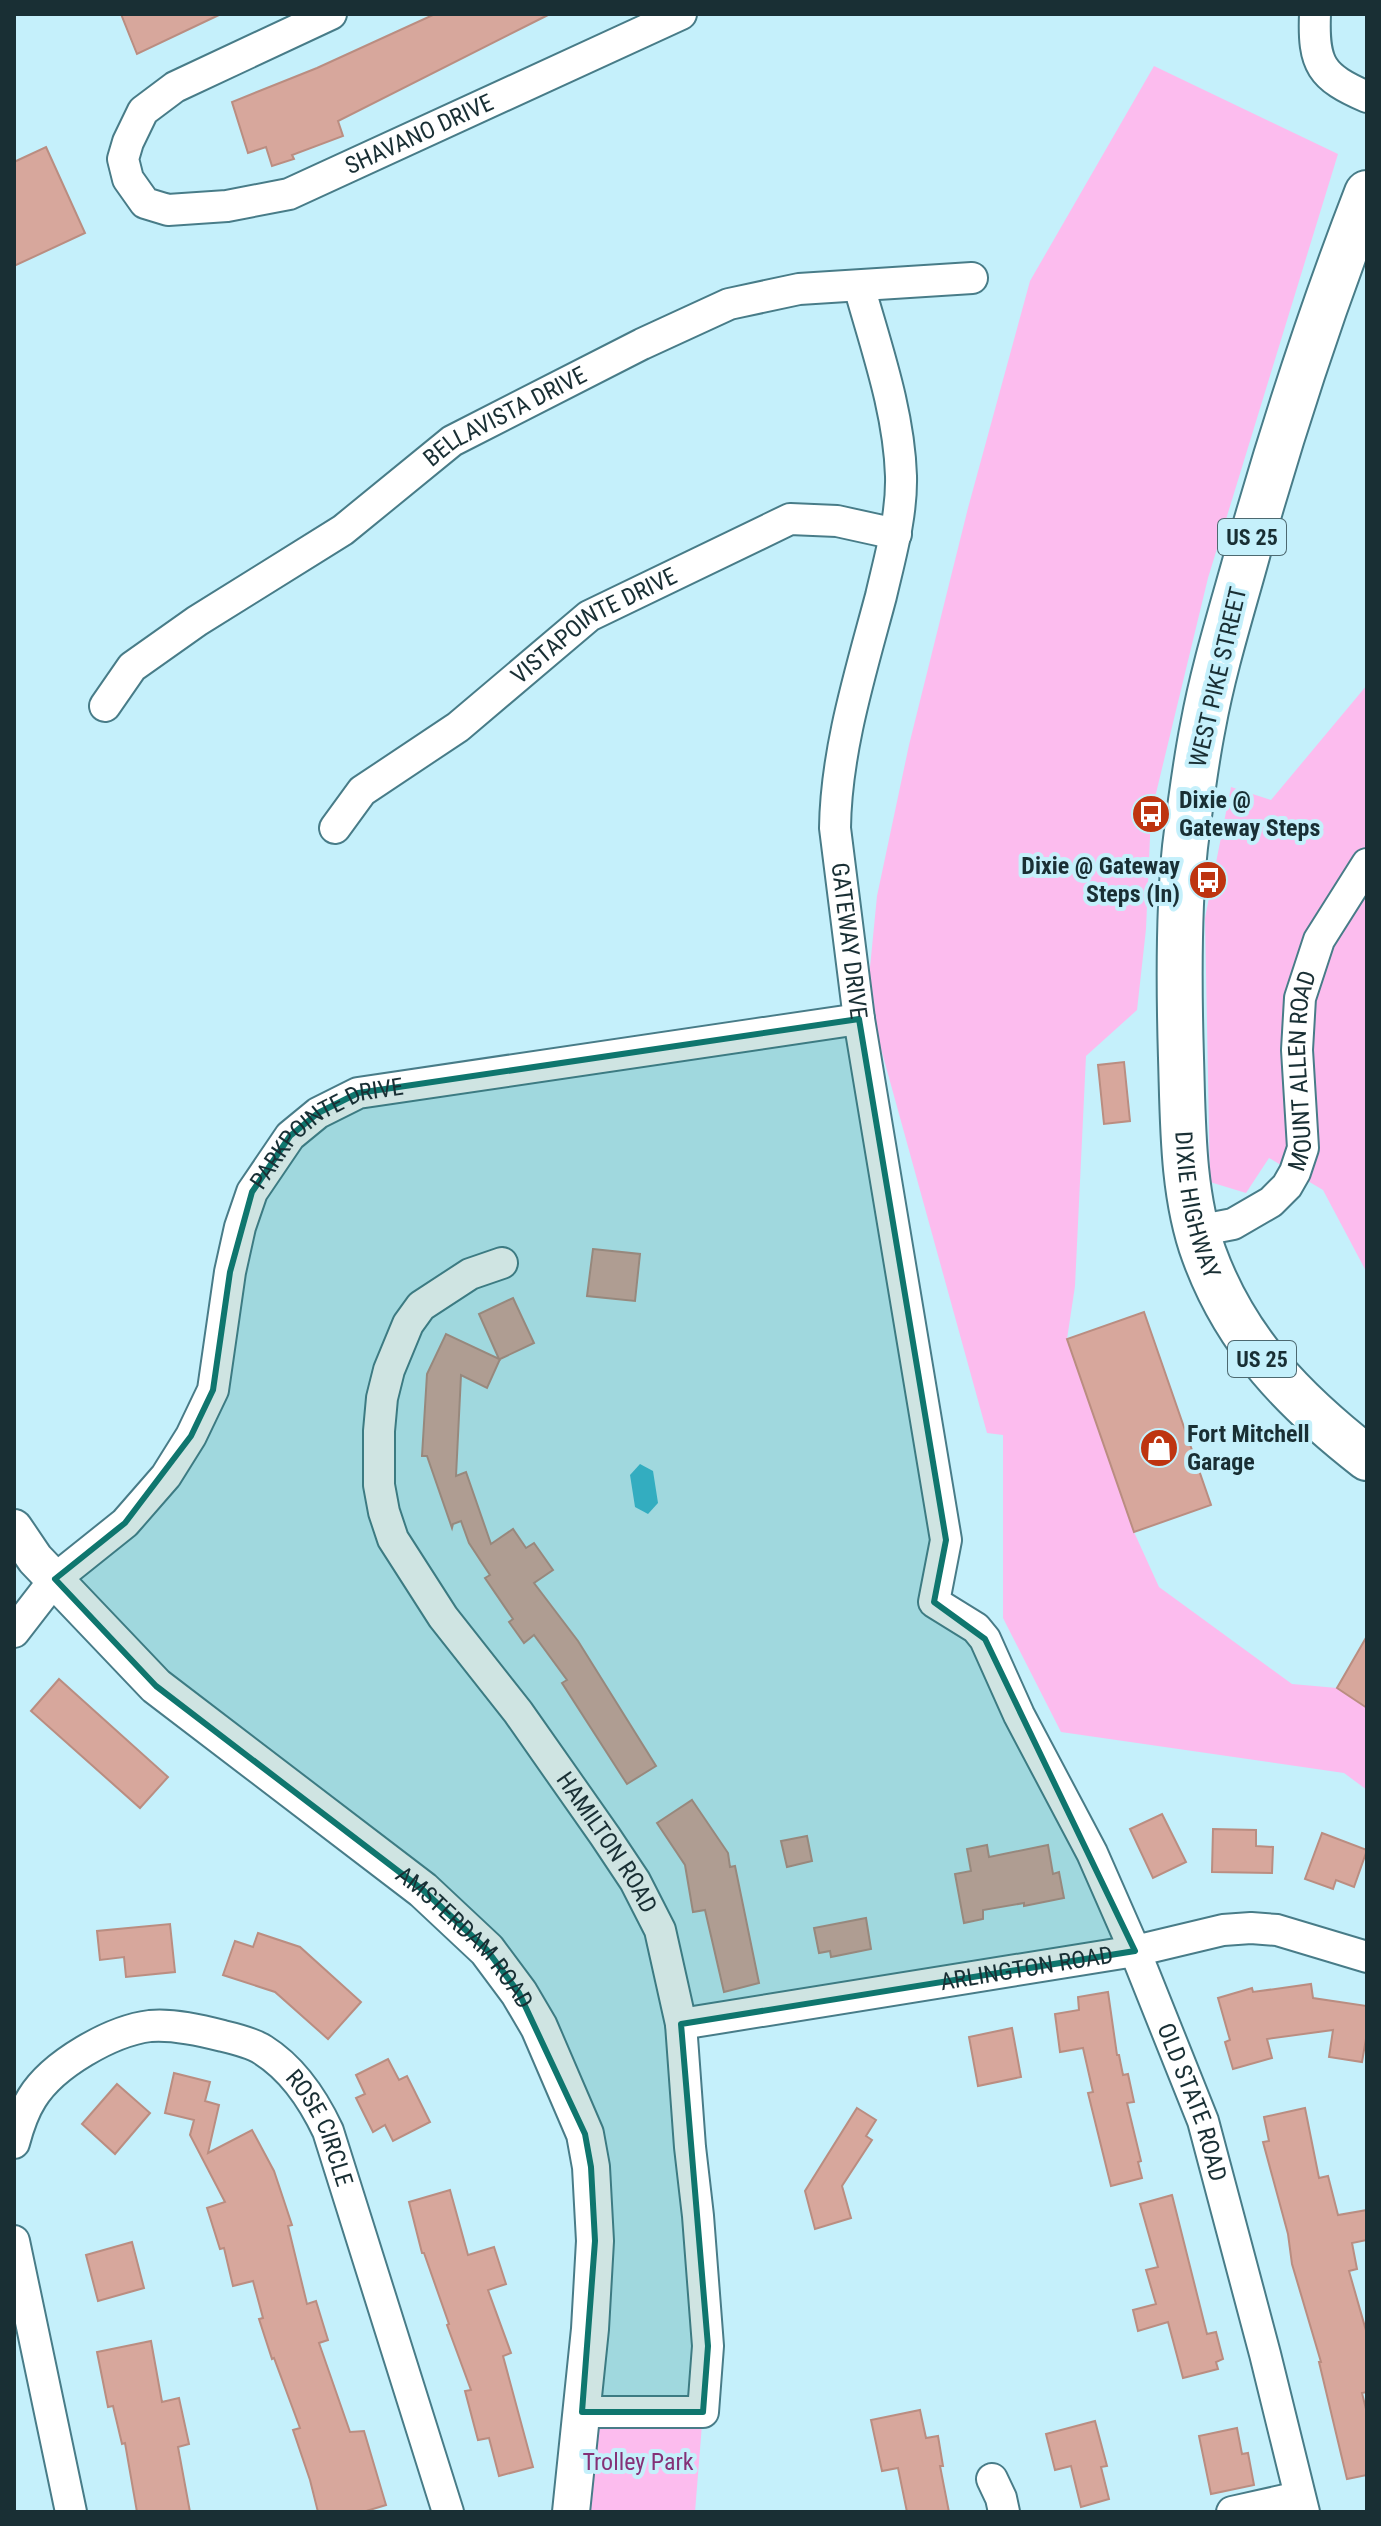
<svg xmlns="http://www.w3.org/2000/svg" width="1381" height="2526" viewBox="0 0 1381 2526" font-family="'Roboto Condensed',sans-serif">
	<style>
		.green { fill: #fcbcee }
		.water { fill: #3cbbd5 }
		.building { fill: #d7a79c; stroke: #ba8d81; stroke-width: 2 }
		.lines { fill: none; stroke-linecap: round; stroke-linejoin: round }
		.minor-casing { stroke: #487c88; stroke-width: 34 }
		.tertiary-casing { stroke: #487c88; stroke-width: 40 }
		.primary-casing { stroke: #487c88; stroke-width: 48 }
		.minor { stroke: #fff; stroke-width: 30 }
		.tertiary { stroke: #fff; stroke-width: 36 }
		.primary { stroke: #fff; stroke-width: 44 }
		.marked { fill: #0f766e; fill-opacity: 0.2; stroke: #0f766e; stroke-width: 6; stroke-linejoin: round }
		.labels { text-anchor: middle; stroke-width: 8; stroke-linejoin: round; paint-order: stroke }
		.shield { fill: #c5f0fb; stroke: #4d6970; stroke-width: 2 }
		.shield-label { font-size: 22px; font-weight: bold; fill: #192f34 }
		.street-label { font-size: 24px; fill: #192f34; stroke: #c5f0fb }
		.poi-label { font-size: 24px; font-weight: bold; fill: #192f34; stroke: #c5f0fb; text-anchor: start }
		.park-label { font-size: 24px; fill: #853177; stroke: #c5f0fb }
	</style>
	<rect width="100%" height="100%" fill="#c5f0fb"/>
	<!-- green -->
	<g class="green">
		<polygon points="1154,66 1338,154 1208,578 1151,814 1146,929 1137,1010 1086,1056 1075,1286 1067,1339 1134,1532 1159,1587 1292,1684 1337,1688 1367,1708 1367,1790 1344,1773 1061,1732 1003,1618 1003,1435 987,1433 867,998 877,896 909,745 968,508 1030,281"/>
		<polygon points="1367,685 1367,1273 1323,1190 1269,1158 1246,1193 1210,1182 1205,918 1231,787 1271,800"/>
		<polygon points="582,2412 703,2412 695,2512 571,2512"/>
	</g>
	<!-- water -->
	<polygon class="water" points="640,1464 653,1471 658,1503 648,1514 635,1507 630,1475"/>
	<!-- building -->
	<g class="building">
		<polygon points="121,14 221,14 137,54"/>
		<polygon points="435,14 550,14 338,121 343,136 292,155 294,159 272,166 266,147 248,153 232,102 317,68"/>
		<polygon points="46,147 85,233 14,266 14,162"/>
		<polygon points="1124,1062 1130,1121 1104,1124 1098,1065"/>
		<polygon points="593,1249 640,1254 635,1301 587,1296"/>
		<polygon points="513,1298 534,1343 500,1359 487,1388 461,1375 456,1476 466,1472 491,1544 513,1529 526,1548 534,1543 553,1570 534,1583 578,1641 656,1766 627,1784 562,1683 567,1680 534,1635 524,1643 509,1622 513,1619 485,1578 490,1575 469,1543 461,1521 453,1524 452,1528 427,1456 422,1456 427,1374 446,1334 499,1359 479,1314"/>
		<polygon points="1144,1312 1211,1505 1134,1532 1067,1339"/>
		<polygon points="1367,1636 1367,1708 1337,1688"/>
		<polygon points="59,1679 168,1777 140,1808 31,1711"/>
		<polygon points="692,1800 728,1853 730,1867 735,1866 759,1983 724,1992 705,1910 693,1912 685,1865 657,1823"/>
		<polygon points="1162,1814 1186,1862 1153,1878 1130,1829"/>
		<polygon points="1213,1829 1256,1830 1256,1846 1273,1847 1272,1873 1212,1872"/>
		<polygon points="1322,1833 1367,1850 1354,1887 1336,1880 1333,1889 1305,1879"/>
		<polygon points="807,1836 812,1861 787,1867 781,1841"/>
		<polygon points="987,1845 989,1857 1048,1845 1053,1874 1059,1872 1064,1898 1024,1906 1024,1903 983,1910 983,1919 964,1923 955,1874 971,1871 967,1849"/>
		<polygon points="866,1918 871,1949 831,1957 830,1951 819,1953 814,1928"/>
		<polygon points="170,1924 175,1972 126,1977 124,1957 100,1960 97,1931"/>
		<polygon points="258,1933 300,1947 361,2002 328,2039 275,1992 223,1975 235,1941 253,1947"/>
		<polygon points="1311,1984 1313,1998 1367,2006 1367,2033 1362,2062 1329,2057 1333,2030 1267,2039 1272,2058 1233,2069 1225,2042 1230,2040 1218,1998 1252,1988 1253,1992"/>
		<polygon points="1108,1992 1117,2055 1119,2055 1123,2075 1128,2074 1134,2102 1127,2103 1141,2161 1138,2162 1142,2178 1111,2186 1088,2093 1093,2092 1083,2048 1060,2052 1055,2014 1079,2010 1078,1997"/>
		<polygon points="1012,2028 1021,2077 978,2086 969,2037"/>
		<polygon points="388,2059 399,2080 407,2076 430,2122 393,2141 385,2125 373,2132 356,2098 365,2094 356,2075"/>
		<polygon points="174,2073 210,2082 205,2101 219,2105 208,2153 252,2130 274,2171 292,2225 288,2226 307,2304 316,2301 328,2340 319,2343 350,2432 364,2431 386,2505 363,2512 318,2512 310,2480 293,2430 300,2428 274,2358 272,2359 259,2319 263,2318 253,2281 233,2286 224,2248 220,2249 207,2208 225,2202 190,2135 194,2120 165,2113"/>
		<polygon points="117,2084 150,2113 115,2154 82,2124"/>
		<polygon points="857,2108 876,2120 866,2136 872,2140 842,2186 851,2218 815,2229 805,2191"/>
		<polygon points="1305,2108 1319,2178 1328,2176 1338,2215 1367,2210 1367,2240 1352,2243 1357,2269 1349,2271 1367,2334 1367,2392 1362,2393 1367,2413 1367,2475 1347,2479 1319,2362 1321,2362 1292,2264 1288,2234 1263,2142 1269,2141 1264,2117"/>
		<polygon points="450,2190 468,2255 494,2247 506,2284 488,2290 511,2353 503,2356 533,2467 499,2476 489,2438 478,2440 465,2391 471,2390 447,2325 449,2324 424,2253 422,2253 409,2202"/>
		<polygon points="1172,2195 1207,2334 1216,2332 1223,2359 1216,2362 1218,2369 1183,2378 1168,2322 1138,2331 1133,2310 1156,2304 1146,2270 1158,2267 1140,2204"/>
		<polygon points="132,2242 144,2288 98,2301 86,2255"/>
		<polygon points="151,2341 162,2402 179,2398 189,2444 178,2447 190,2512 137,2512 125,2443 122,2444 113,2406 108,2407 97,2352"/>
		<polygon points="920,2410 926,2438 938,2436 943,2466 940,2466 949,2512 907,2512 898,2468 882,2471 871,2420"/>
		<polygon points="1095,2421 1107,2466 1101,2467 1109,2499 1081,2507 1071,2466 1055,2470 1046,2434"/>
		<polygon points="1237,2428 1242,2454 1248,2453 1254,2485 1211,2494 1199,2436"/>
	</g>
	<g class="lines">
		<!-- minor casing -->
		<g class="minor-casing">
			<g id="minor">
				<path id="s1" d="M 331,14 L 175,87 L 143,111 L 128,142 L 123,159 L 128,179 L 145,203 L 168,210 L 227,206 L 289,194 L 681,14"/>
				<path d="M 1315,14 C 1313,65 1321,77 1367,97"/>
				<path id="s2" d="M 859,286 C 876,347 899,411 901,476 C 902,516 890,557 881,596 C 861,671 836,750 835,828 L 859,1019 L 946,1540 L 934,1602 L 976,1628 L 985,1639 L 1019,1715 L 1092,1853 L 1135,1951 L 1203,2121 L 1265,2354 L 1304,2512"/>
				<path id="s3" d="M 105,706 L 132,667 L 197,621 L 343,530 L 452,441 L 642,344 L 729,304 L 799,289 L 972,278"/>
				<path id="s4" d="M 335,828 L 362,791 L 458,727 L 589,616 L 790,519 L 837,521 L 896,534"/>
				<path id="s5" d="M 1197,1231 L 1233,1224 L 1271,1202 L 1287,1186 L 1295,1172 L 1303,1148 L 1297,1050 L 1300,998 L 1319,940 L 1367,864"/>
				<path id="s6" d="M 502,1263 L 470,1274 L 421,1306 L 408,1324 L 389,1370 L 382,1398 L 379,1431 L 379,1485 L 384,1512 L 393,1539 L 443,1617 L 518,1712 L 605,1836 L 635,1881 L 660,1930 L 681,2024 L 690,2147 L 698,2216 L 708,2346 L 703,2412 L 582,2412"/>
				<path id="s7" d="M 14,1632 L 55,1579 L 125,1523 L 166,1476 L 191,1436 L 213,1390 L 230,1272 L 240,1227 L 252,1192 L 290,1136 L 318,1113 L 358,1093 L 859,1019"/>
				<path id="s8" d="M 681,2024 L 1135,1951 L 1223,1930 L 1251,1928 L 1277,1930 L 1367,1957"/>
				<path id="s9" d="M 14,2143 C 18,2128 23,2112 32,2098 C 53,2064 111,2031 150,2026 C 174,2024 200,2030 223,2036 C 236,2039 252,2043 263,2050 C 293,2069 313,2099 328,2131 L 448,2512"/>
				<polyline points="14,2241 71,2512"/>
				<polyline points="992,2479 1001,2498 1004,2512"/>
				<polyline points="1232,2512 1299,2497"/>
			</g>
		</g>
		<!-- tertiary casing -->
		<g class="tertiary-casing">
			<g id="tertiary">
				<path id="s10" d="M 14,1528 L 35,1559 L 156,1686 L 423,1890 L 487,1950 L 519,1993 L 539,2027 L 585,2134 L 591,2167 L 595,2241 L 590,2329 L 571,2512"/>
			</g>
		</g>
		<!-- primary casing -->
		<g class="primary-casing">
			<g id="primary">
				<path id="s11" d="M 1367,193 C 1322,309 1283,428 1249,548 C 1233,607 1214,666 1203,726 C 1195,766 1190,807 1185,847 C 1178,914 1179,991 1181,1058 C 1183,1121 1182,1194 1204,1254 C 1236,1342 1294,1401 1367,1458"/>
			</g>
		</g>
		<!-- minor -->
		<use href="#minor" class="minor"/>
		<!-- tertiary -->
		<use href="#tertiary" class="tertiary"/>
		<!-- primary -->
		<use href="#primary" class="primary"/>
	</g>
	<!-- marked area -->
	<path class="marked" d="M 859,1019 L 946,1540 L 934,1602 L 985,1639 L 1135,1951 L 681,2024 L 708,2346 L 703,2412 L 582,2412 L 595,2241 L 591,2167 L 585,2134 L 519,1993 L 487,1950 L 423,1890 L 156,1686 L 55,1579 L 125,1523 L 191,1436 L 213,1390 L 230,1272 L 252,1192 L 290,1136 L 318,1113 L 358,1093 Z"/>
	<!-- icons -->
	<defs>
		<g id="bus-disc" transform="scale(2)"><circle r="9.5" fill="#be3410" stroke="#c5f0fb"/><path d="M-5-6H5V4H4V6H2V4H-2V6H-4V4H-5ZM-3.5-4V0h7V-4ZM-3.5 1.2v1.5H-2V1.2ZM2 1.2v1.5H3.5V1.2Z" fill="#fff"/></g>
		<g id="shop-disc" transform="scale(2)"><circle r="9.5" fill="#be3410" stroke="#c5f0fb"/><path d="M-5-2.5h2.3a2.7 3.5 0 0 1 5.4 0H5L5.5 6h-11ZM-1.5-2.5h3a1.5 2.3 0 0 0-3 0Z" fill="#fff"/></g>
	</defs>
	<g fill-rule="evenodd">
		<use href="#bus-disc" x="1151" y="814"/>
		<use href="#bus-disc" x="1208" y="880"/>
		<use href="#shop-disc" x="1159" y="1448"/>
	</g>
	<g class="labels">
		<!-- shield labels -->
		<g class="shield">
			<rect x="1218" y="519" width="68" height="36" rx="6"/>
			<rect x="1228" y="1341" width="68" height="36" rx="6"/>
		</g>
		<g class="shield-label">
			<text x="1252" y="545">US 25</text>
			<text x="1262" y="1367">US 25</text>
		</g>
		<!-- street labels -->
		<g class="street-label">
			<text dy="8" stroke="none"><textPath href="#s1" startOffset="604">SHAVANO DRIVE</textPath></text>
			<text dy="8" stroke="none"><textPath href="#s3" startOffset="498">BELLAVISTA DRIVE</textPath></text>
			<text dy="8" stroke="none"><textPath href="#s4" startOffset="332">VISTAPOINTE DRIVE</textPath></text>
			<text transform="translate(1218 677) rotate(-77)" y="8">WEST PIKE STREET</text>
			<text dy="8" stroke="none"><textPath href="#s2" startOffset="668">GATEWAY DRIVE</textPath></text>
			<text dy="8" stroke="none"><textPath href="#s5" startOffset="222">MOUNT ALLEN ROAD</textPath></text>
			<text dy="8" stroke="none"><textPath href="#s7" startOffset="620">PARKPOINTE DRIVE</textPath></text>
			<text dy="8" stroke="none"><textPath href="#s11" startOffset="1040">DIXIE HIGHWAY</textPath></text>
			<text dy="8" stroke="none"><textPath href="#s6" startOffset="708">HAMILTON ROAD</textPath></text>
			<text dy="8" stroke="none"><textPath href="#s10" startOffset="612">AMSTERDAM ROAD</textPath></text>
			<text dy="8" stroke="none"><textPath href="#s8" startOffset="350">ARLINGTON ROAD</textPath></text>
			<text dy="8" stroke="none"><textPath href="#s2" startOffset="1910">OLD STATE ROAD</textPath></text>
			<text dy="8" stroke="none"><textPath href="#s9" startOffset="406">ROSE CIRCLE</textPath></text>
		</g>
		<!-- poi labels -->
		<g class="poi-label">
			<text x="1179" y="808">Dixie @<tspan x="1179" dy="28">Gateway Steps</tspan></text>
			<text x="1180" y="874" text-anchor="end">Dixie @ Gateway<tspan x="1180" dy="28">Steps (In)</tspan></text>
			<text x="1187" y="1442">Fort Mitchell<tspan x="1187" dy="28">Garage</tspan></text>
		</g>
		<!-- park labels -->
		<g class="park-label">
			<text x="638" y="2470">Trolley Park</text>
		</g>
	</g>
	<!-- border -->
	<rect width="1381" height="2526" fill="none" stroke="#192f34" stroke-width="32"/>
</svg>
